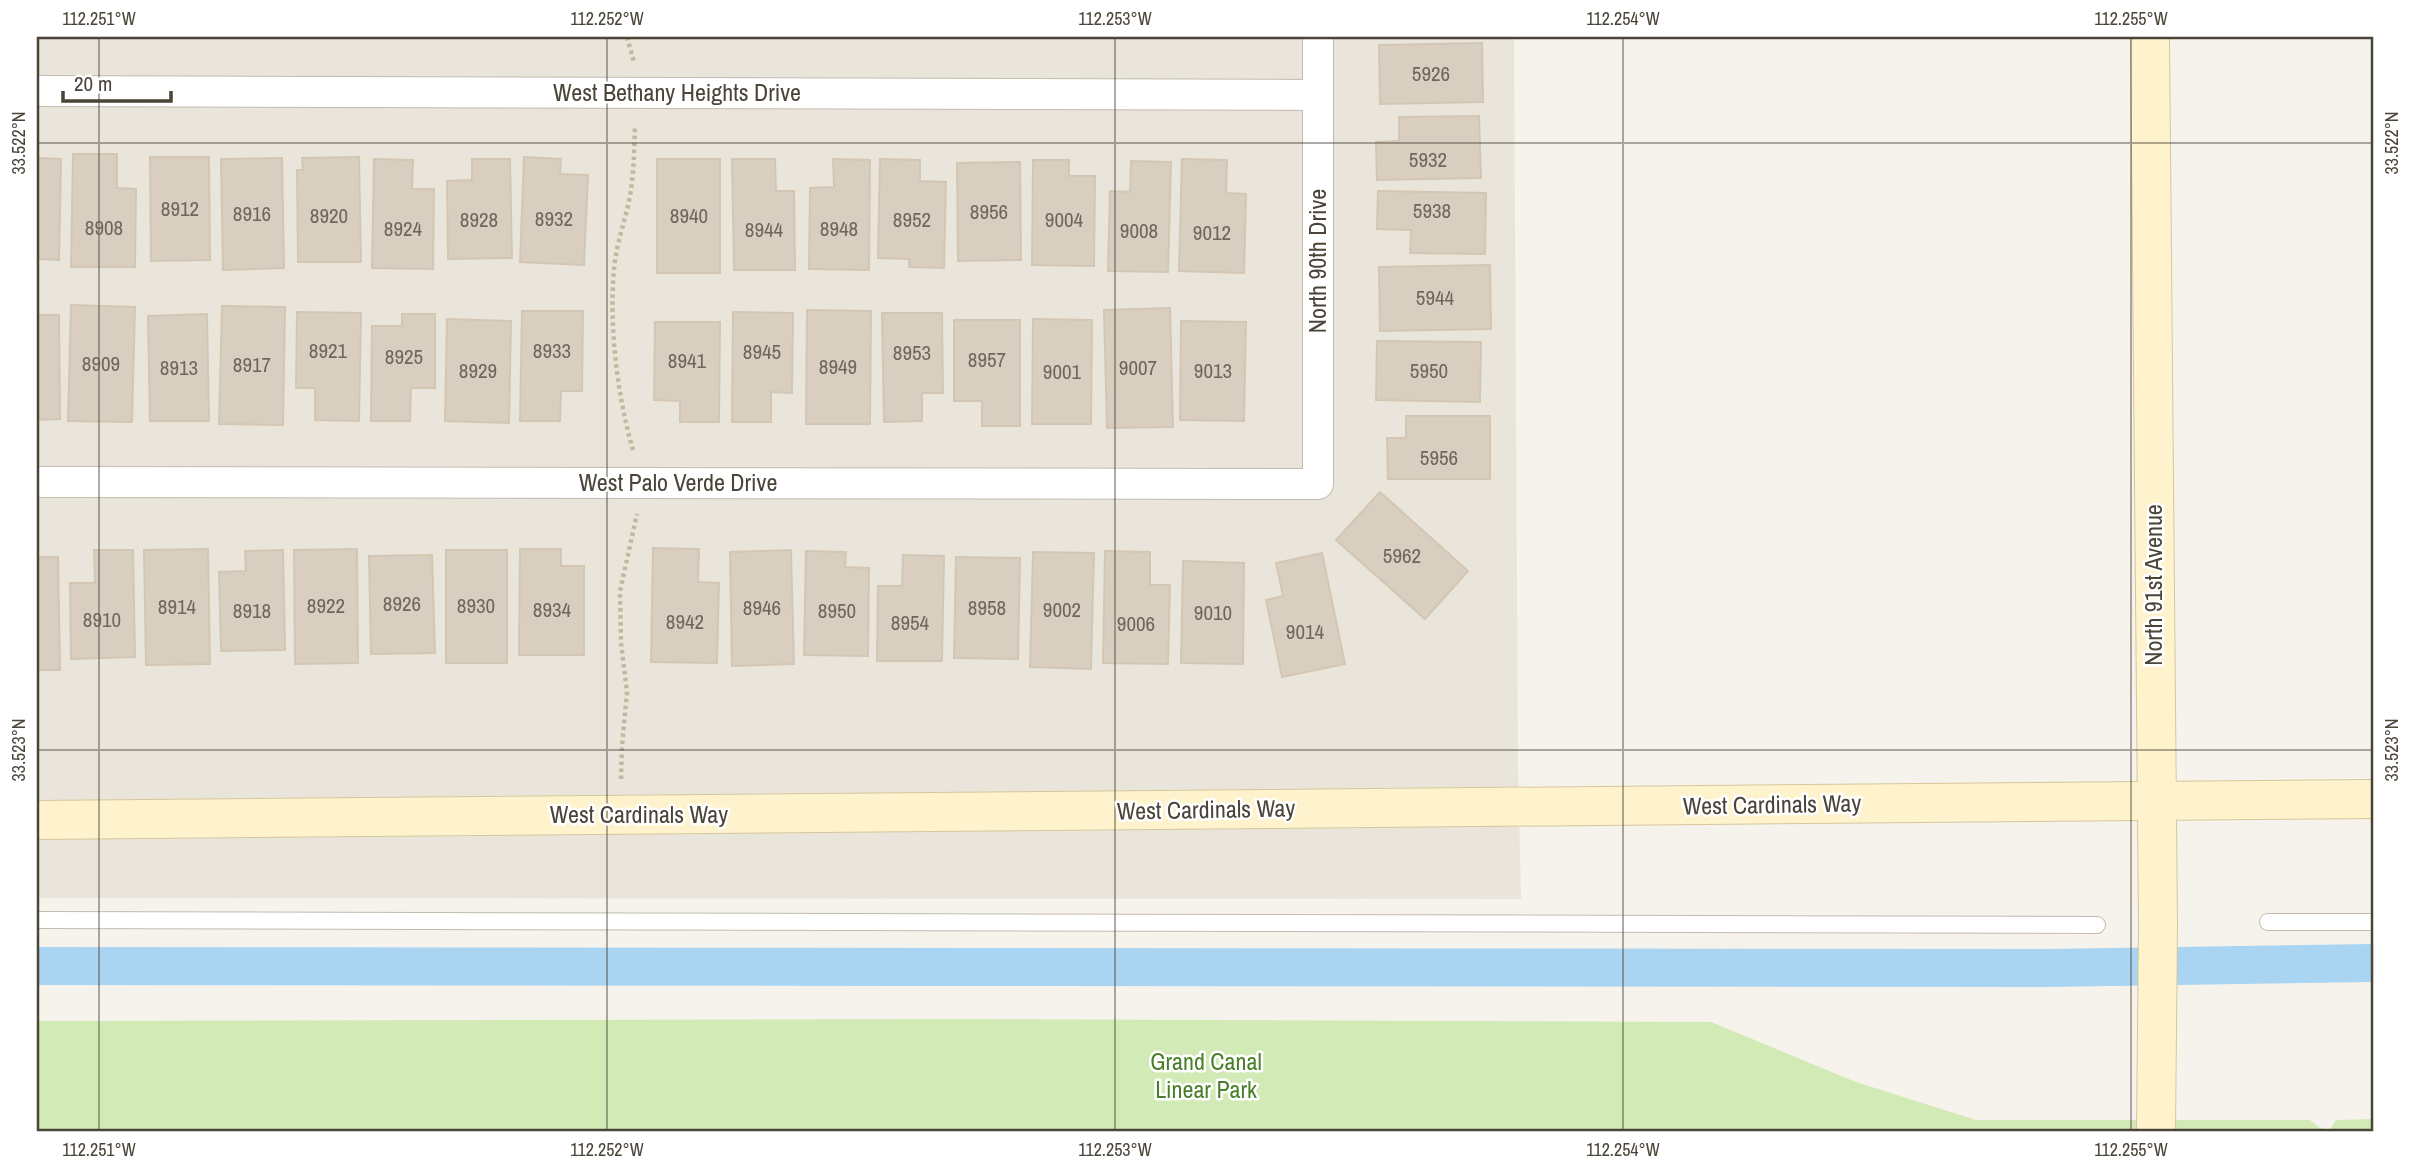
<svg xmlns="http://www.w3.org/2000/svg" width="2411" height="1169" viewBox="0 0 2411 1169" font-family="'Archivo Narrow',sans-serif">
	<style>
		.residential { fill: #eae5da }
		.green { fill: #d2eab5 }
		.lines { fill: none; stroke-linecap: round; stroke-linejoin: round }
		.canal { stroke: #a9d4f2; stroke-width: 38 }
		.building { fill: #d8cfc1; stroke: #d3c7b4; stroke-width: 2 }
		.lane-casing { stroke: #c2bbae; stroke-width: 18 }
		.street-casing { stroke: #c2bbae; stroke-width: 32 }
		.secondary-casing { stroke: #d6c79b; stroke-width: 40 }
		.path { stroke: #c4b79f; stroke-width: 4.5; stroke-dasharray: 3.5 3.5; stroke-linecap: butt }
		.lane { stroke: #fff; stroke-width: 16 }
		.street { stroke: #fff; stroke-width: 30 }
		.secondary { stroke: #fff3cd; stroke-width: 38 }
		.ticks { fill: none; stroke: #4b4439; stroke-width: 2; stroke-opacity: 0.45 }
		.labels { text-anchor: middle; stroke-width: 5; stroke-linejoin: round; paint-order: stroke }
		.number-label { font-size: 21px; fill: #6e675b }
		.street-label { font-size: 24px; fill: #4b4439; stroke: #fff }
		.park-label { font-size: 24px; fill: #4a7f2a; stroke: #fff }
		.neatline { fill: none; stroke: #4b4439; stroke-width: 2.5 }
		.ticks-label { font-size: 18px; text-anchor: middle; fill: #4b4439 }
	</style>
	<rect width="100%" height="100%" fill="#f6f3ec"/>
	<!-- residential -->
	<polygon class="residential" points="37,37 1514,37 1518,766 1521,899 37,898"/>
	<!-- green -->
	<polygon class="green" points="947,1019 1711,1022 1856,1082 1976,1120 2310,1120 2320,1128 2330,1130 2336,1120 2374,1119 2374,1132 37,1132 37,1021"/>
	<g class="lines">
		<!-- canal -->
		<polyline class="canal" points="37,966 2047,968 2374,963"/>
	</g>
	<!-- building -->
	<g class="building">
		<polygon points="1482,43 1483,102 1380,104 1379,45"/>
		<polygon points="1479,116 1481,178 1377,180 1376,142 1399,141 1399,117"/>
		<polygon points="73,154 117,154 117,188 136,189 135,267 71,267"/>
		<polygon points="150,157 209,157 210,260 151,261"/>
		<polygon points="359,157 361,262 298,262 297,170 303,170 302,158"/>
		<polygon points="524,157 561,159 560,174 588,175 584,265 520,262"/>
		<polygon points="37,158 61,159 59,260 37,259"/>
		<polygon points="282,158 284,268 223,270 221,159"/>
		<polygon points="374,159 413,160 412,189 434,189 433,269 372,268"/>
		<polygon points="472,159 510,159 512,258 448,259 447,181 472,180"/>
		<rect x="657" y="159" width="63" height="114"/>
		<polygon points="732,159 775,159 776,191 794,191 795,270 734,270"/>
		<polygon points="833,159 870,160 869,270 809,269 810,188 834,187"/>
		<polygon points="880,159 920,160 920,181 946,182 944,268 909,267 909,259 878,258"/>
		<polygon points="1182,159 1227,160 1226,193 1246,194 1244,273 1179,271"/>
		<polygon points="1033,160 1069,160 1069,176 1095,176 1094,266 1032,265"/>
		<polygon points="1131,161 1171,162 1168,272 1108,271 1110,191 1130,192"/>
		<polygon points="1020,162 1021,260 958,261 957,163"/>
		<polygon points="1378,191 1486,193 1485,254 1410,253 1411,230 1377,229"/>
		<polygon points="1490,265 1491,329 1380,331 1379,267"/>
		<polygon points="71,305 135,307 132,422 68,421"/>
		<polygon points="222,306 285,307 283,425 219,424"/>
		<polygon points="1170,308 1173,427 1107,428 1104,310"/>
		<polygon points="807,310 871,311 870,424 806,424"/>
		<polygon points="522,311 583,311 582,391 561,391 560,421 520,421"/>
		<polygon points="297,312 361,313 359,421 315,420 315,388 296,388"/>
		<polygon points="733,312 793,313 792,393 771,392 771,422 732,422"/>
		<polygon points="882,313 942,313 943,393 922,393 922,421 884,422"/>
		<polygon points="207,314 209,421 150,421 148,316"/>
		<polygon points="402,314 435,314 435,388 411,388 410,421 371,421 372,326 402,326"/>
		<polygon points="37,315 59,315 60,419 37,420"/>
		<polygon points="447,319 511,321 509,423 445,421"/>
		<polygon points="1033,319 1092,320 1091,424 1032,424"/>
		<polygon points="954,320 1020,320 1020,426 982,426 982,401 954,401"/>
		<polygon points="1181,321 1246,322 1244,421 1180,420"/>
		<polygon points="655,322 720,322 719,422 680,422 680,401 654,400"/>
		<polygon points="1377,341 1481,342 1480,402 1376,400"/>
		<polygon points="1406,416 1490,416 1490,479 1388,479 1387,438 1406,438"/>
		<polygon points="1380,492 1468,571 1425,619 1336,540"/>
		<polygon points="653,548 699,549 698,582 719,583 717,663 651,662"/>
		<polygon points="208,549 210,664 146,665 144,550"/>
		<polygon points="357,549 358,663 295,664 294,550"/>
		<polygon points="520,549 561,549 561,566 584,566 584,655 519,655"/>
		<polygon points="94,550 133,550 135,657 71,659 70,583 95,583"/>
		<polygon points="283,550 285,650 221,651 219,572 246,571 245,551"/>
		<rect x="446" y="550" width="61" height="113"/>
		<polygon points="791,550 794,664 732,666 730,552"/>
		<polygon points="806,551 846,552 845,567 869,568 868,656 804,655"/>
		<polygon points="1105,551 1150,552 1150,585 1170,585 1168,664 1103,663"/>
		<polygon points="1033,552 1094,553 1091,669 1030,667"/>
		<polygon points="1322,553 1345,664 1282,677 1266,600 1283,596 1276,563"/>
		<polygon points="432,555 435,653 371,654 369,556"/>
		<polygon points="903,555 944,556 942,661 877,661 878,586 902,586"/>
		<polygon points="37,557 58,557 60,670 37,670"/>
		<polygon points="956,557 1020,558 1018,659 954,658"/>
		<polygon points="1183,561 1244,563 1243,664 1181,663"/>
	</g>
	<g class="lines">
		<!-- lane casing -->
		<g class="lane-casing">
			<g id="lane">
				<polyline points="37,920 2097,925"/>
				<polyline points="2268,922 2374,922"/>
			</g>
		</g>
		<!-- street casing -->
		<g class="street-casing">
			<g id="street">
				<polyline points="37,91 1318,95"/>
				<polyline points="37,482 1318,484 1318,37"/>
			</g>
		</g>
		<!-- secondary casing -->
		<g class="secondary-casing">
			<g id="secondary">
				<polyline points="2150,37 2158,926 2156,1132"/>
				<polyline points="37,820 2374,799"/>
			</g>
		</g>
		<!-- path -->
		<g class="path">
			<polyline points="627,37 634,62"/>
			<path d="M 633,450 C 617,395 609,326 614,269 C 616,246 624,224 629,201 C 634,176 634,152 635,126"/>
			<polyline points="621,779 622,746 627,692 621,643 620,591 637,514"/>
		</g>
		<!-- lane -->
		<use href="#lane" class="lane"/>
		<!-- street -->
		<use href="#street" class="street"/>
		<!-- secondary -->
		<use href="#secondary" class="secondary"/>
	</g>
	<!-- ticks -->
	<path class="ticks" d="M 99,37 L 99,1132M 607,37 L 607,1132M 1115,37 L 1115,1132M 1623,37 L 1623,1132M 2131,37 L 2131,1132M 37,143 L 2374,143M 37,750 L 2374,750"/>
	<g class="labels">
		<!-- number labels -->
		<g class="number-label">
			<text x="1431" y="81">5926</text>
			<text x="1428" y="167">5932</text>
			<text x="180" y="216">8912</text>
			<text x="1432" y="218">5938</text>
			<text x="989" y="219">8956</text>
			<text x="252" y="221">8916</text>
			<text x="329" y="223">8920</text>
			<text x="689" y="223">8940</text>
			<text x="554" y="226">8932</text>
			<text x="479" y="227">8928</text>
			<text x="912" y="227">8952</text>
			<text x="1064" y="227">9004</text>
			<text x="104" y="235">8908</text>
			<text x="403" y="236">8924</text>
			<text x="839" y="236">8948</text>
			<text x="764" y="237">8944</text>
			<text x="1139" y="238">9008</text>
			<text x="1212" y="240">9012</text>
			<text x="1435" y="305">5944</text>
			<text x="328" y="358">8921</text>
			<text x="552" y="358">8933</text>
			<text x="762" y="359">8945</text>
			<text x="912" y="360">8953</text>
			<text x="404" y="364">8925</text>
			<text x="987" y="367">8957</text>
			<text x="687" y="368">8941</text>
			<text x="101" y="371">8909</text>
			<text x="252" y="372">8917</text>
			<text x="838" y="374">8949</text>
			<text x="179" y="375">8913</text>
			<text x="1138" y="375">9007</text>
			<text x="478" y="378">8929</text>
			<text x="1213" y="378">9013</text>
			<text x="1429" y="378">5950</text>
			<text x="1062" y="379">9001</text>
			<text x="1439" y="465">5956</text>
			<text x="1402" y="563">5962</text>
			<text x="402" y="611">8926</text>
			<text x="326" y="613">8922</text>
			<text x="476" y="613">8930</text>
			<text x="177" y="614">8914</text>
			<text x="762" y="615">8946</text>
			<text x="987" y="615">8958</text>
			<text x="552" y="617">8934</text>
			<text x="1062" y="617">9002</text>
			<text x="252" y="618">8918</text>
			<text x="837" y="618">8950</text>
			<text x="1213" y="620">9010</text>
			<text x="102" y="627">8910</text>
			<text x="685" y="629">8942</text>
			<text x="910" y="630">8954</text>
			<text x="1136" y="631">9006</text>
			<text x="1305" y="639">9014</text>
		</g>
		<!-- street labels -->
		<g class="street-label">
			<text x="677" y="101">West Bethany Heights Drive</text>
			<text transform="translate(1318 261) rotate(-90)" y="8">North 90th Drive</text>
			<text x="678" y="491">West Palo Verde Drive</text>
			<text transform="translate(2154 585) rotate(-90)" y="8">North 91st Avenue</text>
			<text transform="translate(1772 805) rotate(-1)" y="8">West Cardinals Way</text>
			<text transform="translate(1206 810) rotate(-1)" y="8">West Cardinals Way</text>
			<text x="639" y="823">West Cardinals Way</text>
		</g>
		<!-- park labels -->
		<g class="park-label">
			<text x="1206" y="1070">Grand Canal<tspan x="1206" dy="28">Linear Park</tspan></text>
		</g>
	</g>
	<!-- border -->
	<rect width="2411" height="1169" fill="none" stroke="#ffffff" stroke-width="77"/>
	<!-- scale -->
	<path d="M63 91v10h108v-10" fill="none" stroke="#4b4439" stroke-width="3.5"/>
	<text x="74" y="91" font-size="21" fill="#4b4439" stroke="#ffffff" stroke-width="5" paint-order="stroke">20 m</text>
	<rect x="38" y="38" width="2334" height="1092" class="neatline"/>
	<g class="ticks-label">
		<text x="99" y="25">112.251°W</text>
		<text x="607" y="25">112.252°W</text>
		<text x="1115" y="25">112.253°W</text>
		<text x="1623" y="25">112.254°W</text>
		<text x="2131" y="25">112.255°W</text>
		<text transform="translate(2392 143) rotate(-90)" y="6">33.522°N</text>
		<text transform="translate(19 143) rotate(-90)" y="6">33.522°N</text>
		<text transform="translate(2392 750) rotate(-90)" y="6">33.523°N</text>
		<text transform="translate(19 750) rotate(-90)" y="6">33.523°N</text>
		<text x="99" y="1156">112.251°W</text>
		<text x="607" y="1156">112.252°W</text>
		<text x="1115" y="1156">112.253°W</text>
		<text x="1623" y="1156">112.254°W</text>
		<text x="2131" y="1156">112.255°W</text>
	</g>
</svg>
